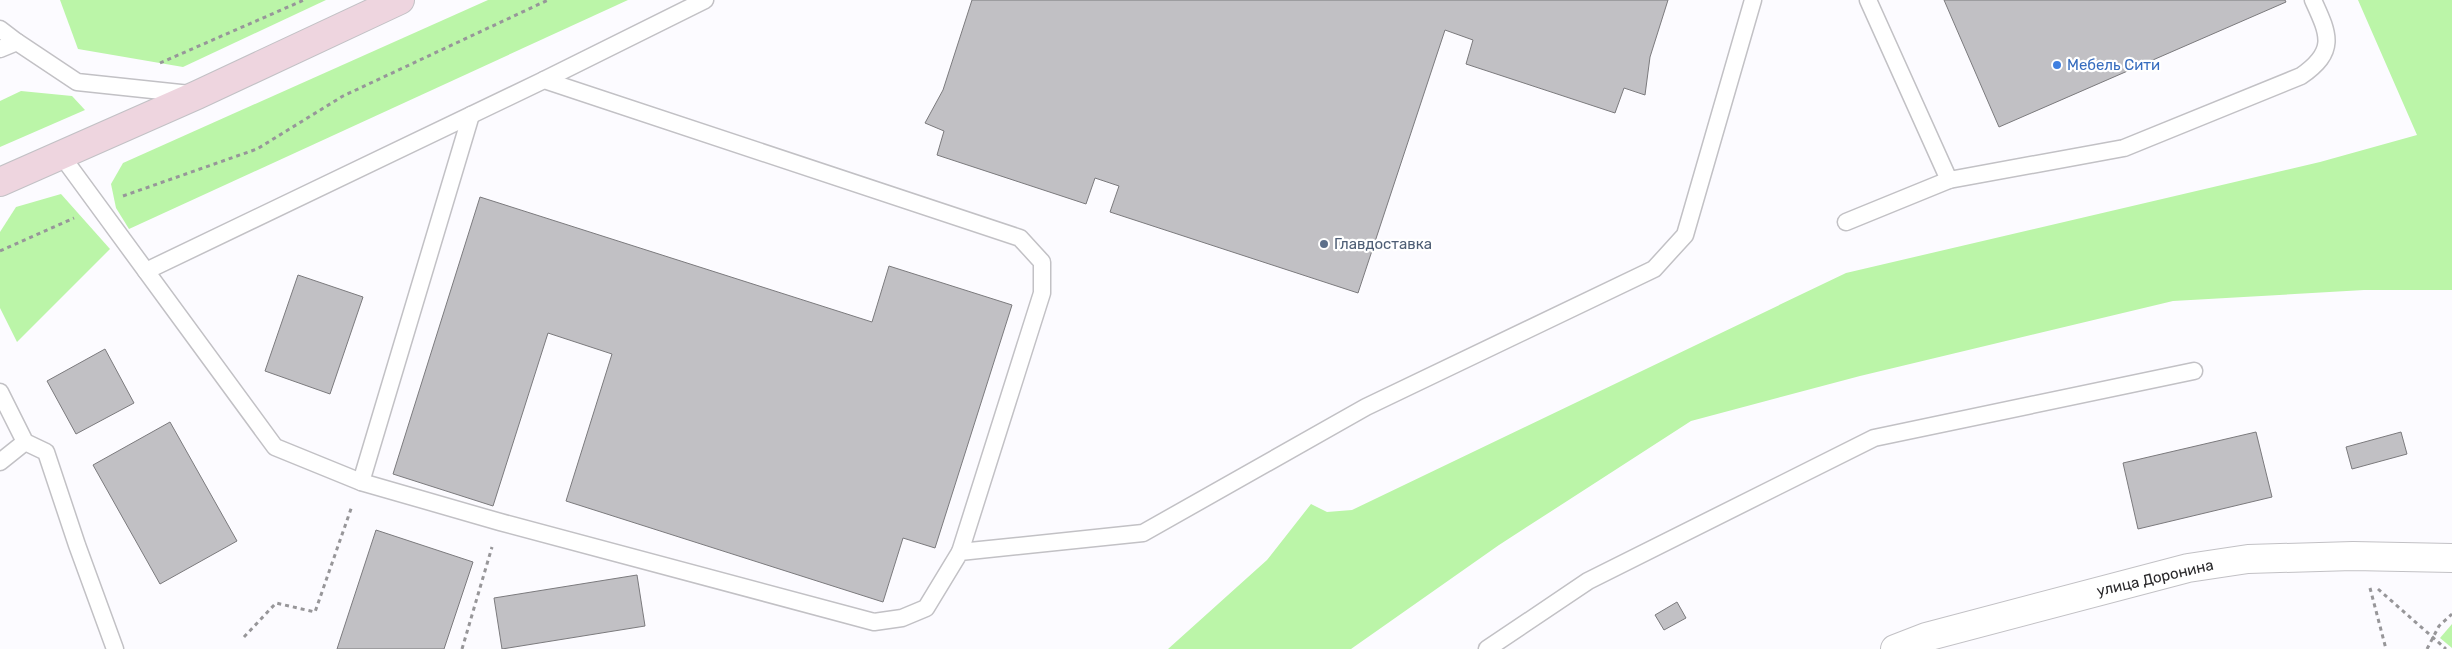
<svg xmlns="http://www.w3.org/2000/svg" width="2452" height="649" viewBox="0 0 2452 649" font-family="Rubik,sans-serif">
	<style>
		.green { fill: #bbf5a8 }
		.building { fill: #c1c0c4; stroke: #7b7a7d }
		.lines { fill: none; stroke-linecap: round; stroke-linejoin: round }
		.lane-casing { stroke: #c2c1c5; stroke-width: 19 }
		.street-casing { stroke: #c2c1c5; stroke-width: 30 }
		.secondary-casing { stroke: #c2c1c5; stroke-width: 30 }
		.path { stroke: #979699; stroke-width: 3; stroke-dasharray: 4 4; stroke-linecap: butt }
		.lane { stroke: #fff; stroke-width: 16 }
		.street { stroke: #fff; stroke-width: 28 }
		.secondary { stroke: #eed5df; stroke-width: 28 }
		.shop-dot { fill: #3f7fe0; stroke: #fff; stroke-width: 2 }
		.service-dot { fill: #5c6f8a; stroke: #fff; stroke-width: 2 }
		.labels { text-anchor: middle; stroke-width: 4.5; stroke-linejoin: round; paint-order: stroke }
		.shop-label { font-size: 15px; fill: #366cbe; stroke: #fff; text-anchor: start }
		.service-label { font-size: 15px; fill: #4e5e75; stroke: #fff; text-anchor: start }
		.street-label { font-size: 15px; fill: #29282a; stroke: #fff }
	</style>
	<rect width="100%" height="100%" fill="#fcfbff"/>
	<!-- green -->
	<g class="green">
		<polygon points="60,0 326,0 183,67 78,49"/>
		<polygon points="488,0 628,0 129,229 116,208 111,184 123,163"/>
		<polygon points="2358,0 2452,0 2452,290 2364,290 2173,301 1860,376 1691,421 1499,545 1351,649 1168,649 1267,560 1311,504 1327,512 1352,510 1846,273 2320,162 2417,135"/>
		<polygon points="21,91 72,96 85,110 0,147 0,101"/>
		<polygon points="61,194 110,249 17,342 0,308 0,232 16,207"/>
		<polygon points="2452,624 2452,648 2440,638"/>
	</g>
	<!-- building -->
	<g class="building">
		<polygon points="972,0 1668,0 1650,57 1645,95 1624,88 1615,113 1466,64 1473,40 1445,30 1358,293 1110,212 1119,186 1095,178 1086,204 937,155 944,131 925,123 943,90"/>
		<polygon points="1944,0 2285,0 2286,2 1999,127"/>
		<polygon points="480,197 872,322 889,266 1012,305 935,548 903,538 883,602 566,501 612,354 548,333 493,506 393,474"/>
		<polygon points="298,275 363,297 330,394 265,371"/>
		<polygon points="105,349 134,403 76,434 47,381"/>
		<polygon points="170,422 237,541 160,584 93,465"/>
		<polygon points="2256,432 2272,497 2138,529 2123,463"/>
		<polygon points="2401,432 2407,454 2352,469 2346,447"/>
		<polygon points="376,530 473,562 444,649 337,649"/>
		<polygon points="637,575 645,626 502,649 494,598"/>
		<polygon points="1677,602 1686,618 1664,630 1655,615"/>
	</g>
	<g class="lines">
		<!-- lane casing -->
		<g class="lane-casing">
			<g id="lane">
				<path d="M 1868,0 L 1949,180 L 2124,148 L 2301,76 C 2337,51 2329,35 2313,0"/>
				<polyline points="0,29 17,42"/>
				<polyline points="0,49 17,42 77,82 190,94"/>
				<polyline points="544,80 705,0"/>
				<polyline points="61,155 275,447 361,482 500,522 874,622 902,618 926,608 960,552 1143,533 1366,407 1654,269 1685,235 1753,0"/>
				<polyline points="1846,222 1949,180"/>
				<polyline points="146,271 544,80 1020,238 1042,262 1042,293 960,552"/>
				<polyline points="0,392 25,442 46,452 77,545 115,649"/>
				<polyline points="0,462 25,442"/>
				<polyline points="361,482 471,115"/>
				<polyline points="1487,649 1588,581 1874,438 2194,371"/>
			</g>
		</g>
		<!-- street casing -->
		<g class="street-casing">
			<polyline id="street" points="1895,649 1926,637 2188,568 2248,559 2353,556 2452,558"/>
		</g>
		<!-- secondary casing -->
		<g class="secondary-casing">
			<polyline id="secondary" points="0,182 197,95 400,0"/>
		</g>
		<!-- path -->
		<g class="path">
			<polyline points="160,63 304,0"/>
			<polyline points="123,196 257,149 343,96 548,0"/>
			<polyline points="0,251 74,218"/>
			<polyline points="2370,588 2386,649"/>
			<polyline points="2378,589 2446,649"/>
			<polyline points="244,637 276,603 315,612 352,506"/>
			<polyline points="462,649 492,547"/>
			<polyline points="2427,649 2439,626 2452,614"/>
		</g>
		<!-- lane -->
		<use href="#lane" class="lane"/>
		<!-- street -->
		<use href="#street" class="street"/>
		<!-- secondary -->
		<use href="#secondary" class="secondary"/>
	</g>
	<!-- markers -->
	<circle class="shop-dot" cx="2057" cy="65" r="5"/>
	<circle class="service-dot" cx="1324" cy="244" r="5"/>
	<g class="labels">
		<!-- shop labels -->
		<g class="shop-label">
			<text x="2067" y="70">Мебель Сити</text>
		</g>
		<!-- service labels -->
		<g class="service-label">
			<text x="1334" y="249">Главдоставка</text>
		</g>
		<!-- street labels -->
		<g class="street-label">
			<text transform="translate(2155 578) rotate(-13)" y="5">улица Доронина</text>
		</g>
	</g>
</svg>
